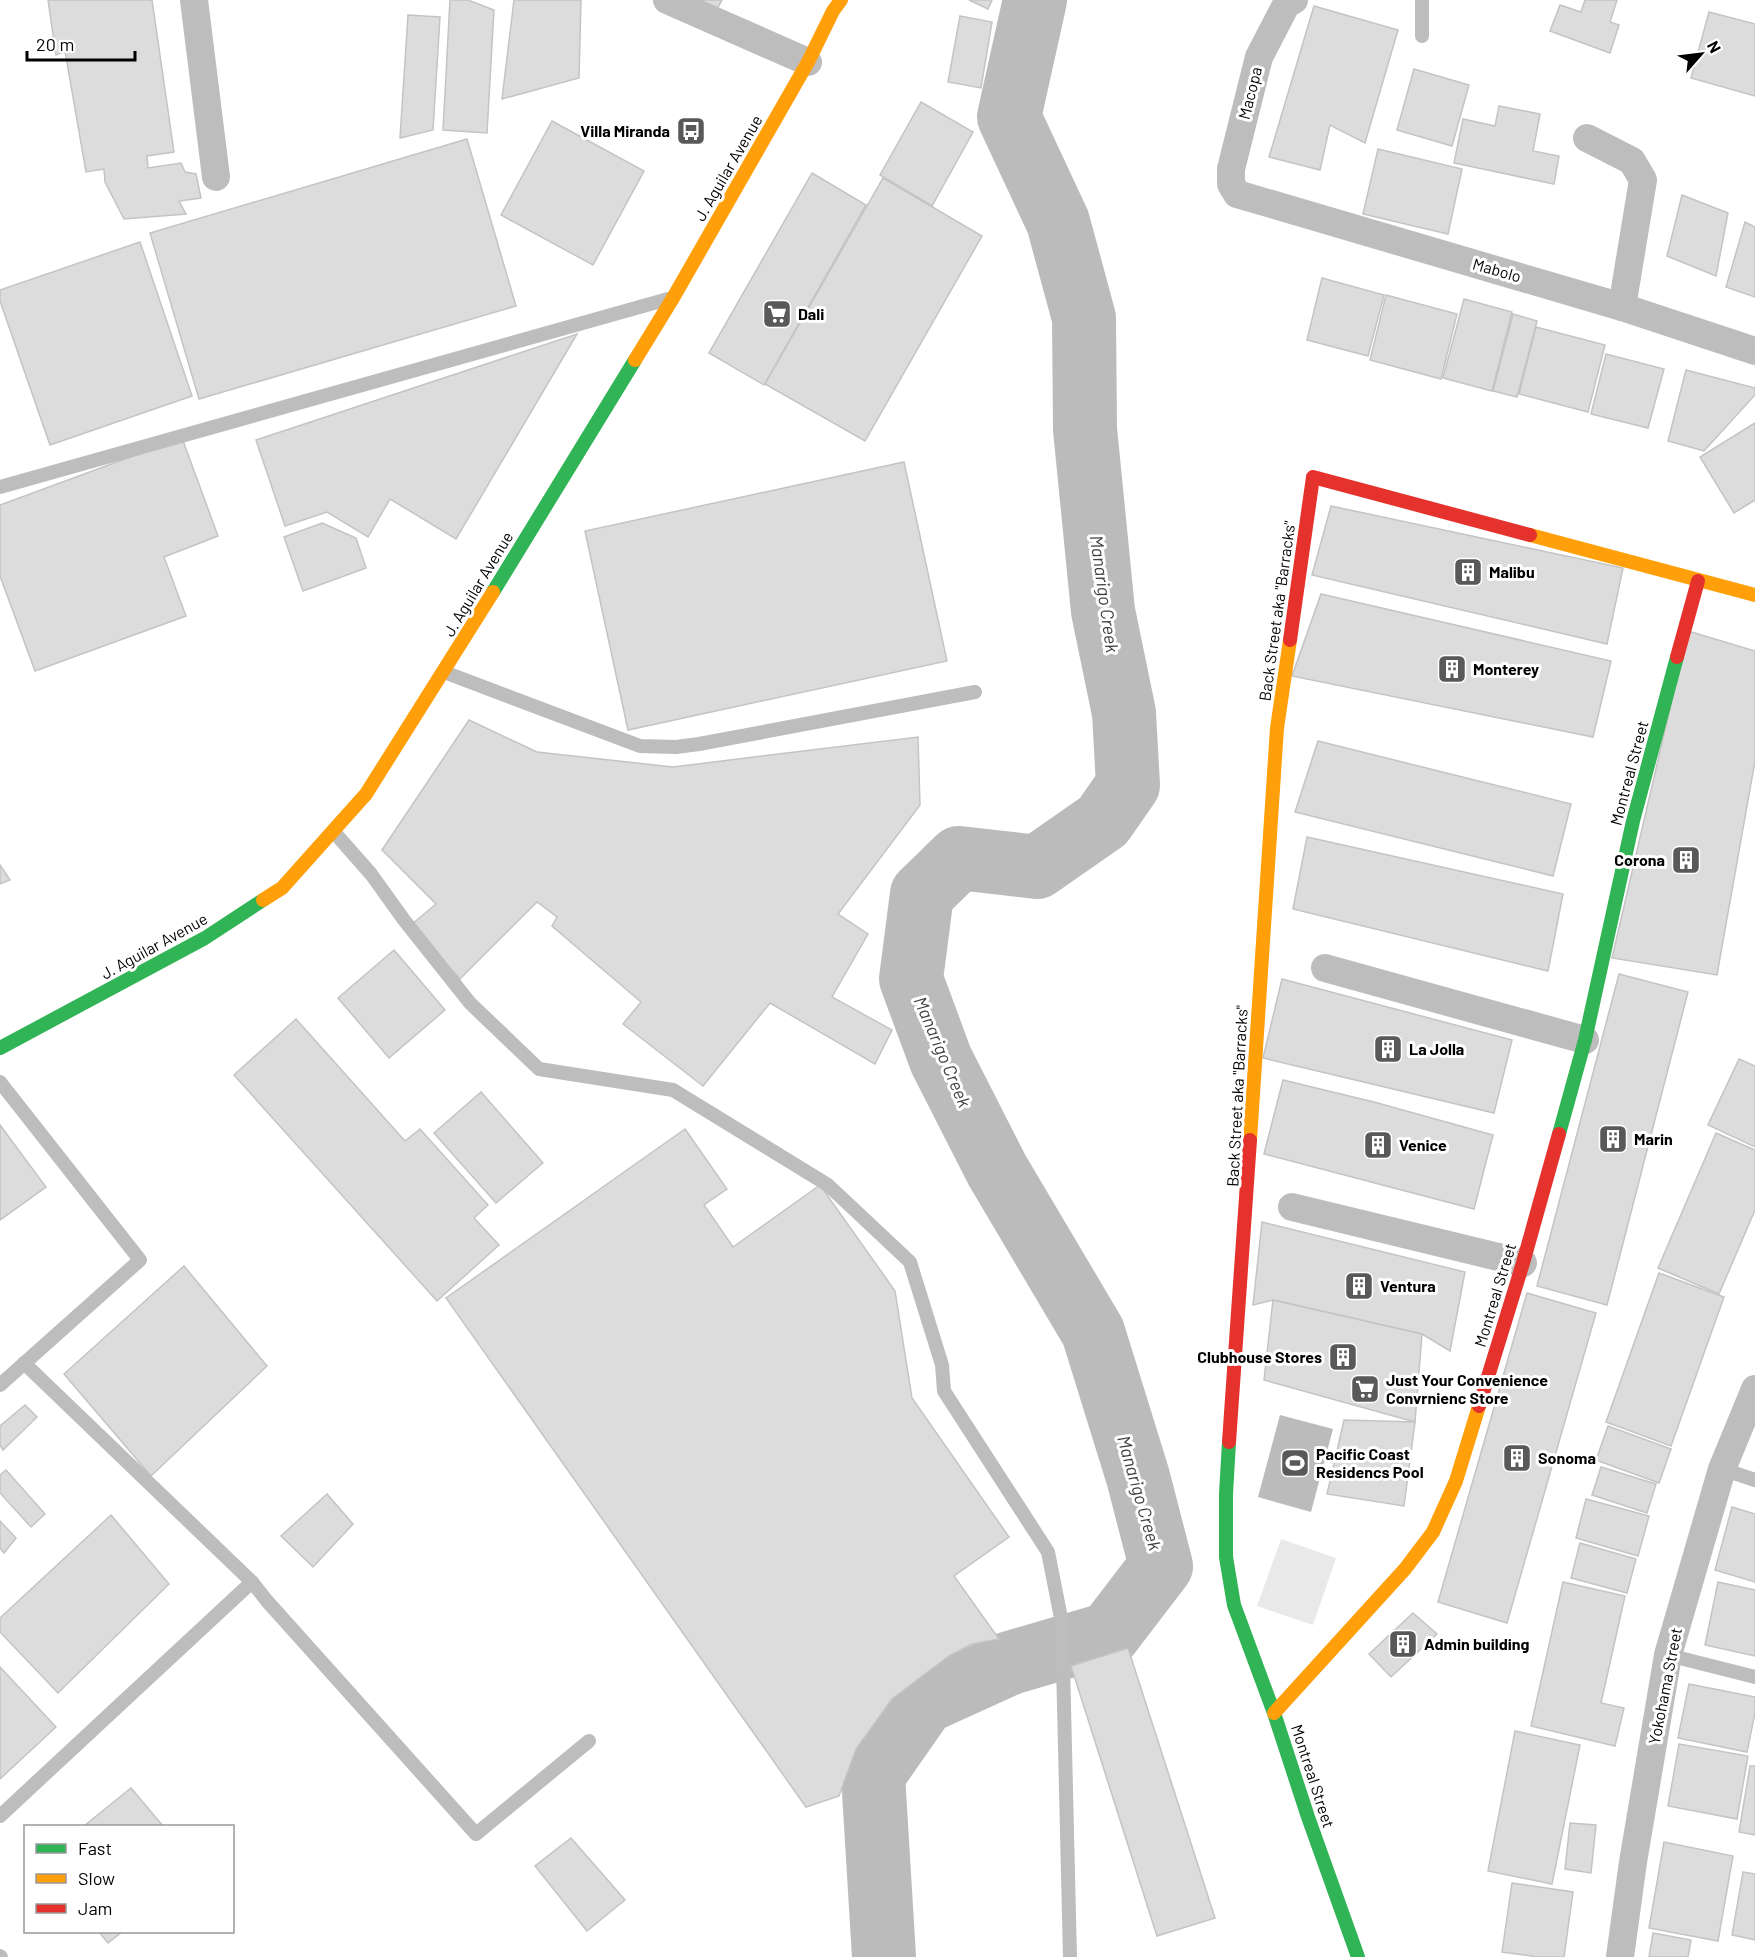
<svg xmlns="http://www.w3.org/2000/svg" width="1755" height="1957" viewBox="0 0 1755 1957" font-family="Barlow,sans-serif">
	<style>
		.green { fill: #e9e9e9 }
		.water { fill: #bbb }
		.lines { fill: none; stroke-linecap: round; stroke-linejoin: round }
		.river { stroke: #bbb; stroke-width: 64 }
		.building { fill: #dcdcdc; stroke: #c4c4c4; stroke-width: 1.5 }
		.lane { stroke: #bdbdbd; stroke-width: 14 }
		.street { stroke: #bdbdbd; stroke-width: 28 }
		.fast { stroke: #30b455; stroke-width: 14 }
		.slow { stroke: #ff9f0a; stroke-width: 14 }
		.jam { stroke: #e5322d; stroke-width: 14 }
		.labels { text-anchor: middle; stroke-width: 6; stroke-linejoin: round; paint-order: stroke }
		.street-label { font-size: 16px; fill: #000; stroke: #fff }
		.poi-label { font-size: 16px; font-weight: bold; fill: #000; stroke: #fff; text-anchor: start }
		.water-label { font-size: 18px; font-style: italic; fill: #3f3f3f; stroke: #fff }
	</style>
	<rect width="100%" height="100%" fill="#fff"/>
	<!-- green -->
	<polygon class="green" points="1281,1539 1336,1558 1313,1625 1257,1606"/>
	<!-- water -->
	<polygon class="water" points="1280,1415 1333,1429 1311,1512 1258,1497"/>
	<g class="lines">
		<!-- river -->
		<polyline class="river" points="884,1957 873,1775 924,1702 1010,1663 1109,1634 1161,1566 1138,1477 1093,1332 997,1170 941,1060 911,979 922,894 959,858 1037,867 1103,821 1128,785 1124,713 1103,611 1085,429 1084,318 1058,222 1009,117 1035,0"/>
	</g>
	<!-- building -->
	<g class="building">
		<polygon points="48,0 152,0 174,152 147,156 148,168 181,163 185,172 196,174 201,198 179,201 186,214 124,219 105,182 104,169 86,172 65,51 56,55"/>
		<polygon points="450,0 468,0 494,10 487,133 443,130"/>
		<polygon points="514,0 581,0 579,78 502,99"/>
		<polygon points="696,0 722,0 716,11"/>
		<polygon points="969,0 992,0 988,9"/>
		<polygon points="1585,0 1617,0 1610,22 1619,25 1610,53 1550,31 1560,5 1581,12"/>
		<polygon points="1314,6 1398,30 1365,143 1330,125 1320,170 1269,157"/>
		<polygon points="1709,12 1755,24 1755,96 1691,78"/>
		<polygon points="408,15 440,17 433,130 400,138"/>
		<polygon points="960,16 992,22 981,88 948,82"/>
		<polygon points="1414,69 1469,85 1452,146 1397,130"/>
		<polygon points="921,102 973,132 932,206 880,175"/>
		<polygon points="1499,106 1540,114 1533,151 1559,156 1554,184 1454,163 1463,119 1495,126"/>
		<polygon points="552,121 644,171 593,265 501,215"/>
		<polygon points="467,139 516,306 199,399 150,233"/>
		<polygon points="1378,149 1462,169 1448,234 1363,214"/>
		<polygon points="812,173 866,205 764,385 709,353"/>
		<polygon points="883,178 982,236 865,441 765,384"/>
		<polygon points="1682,195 1728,213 1716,276 1667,256"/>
		<polygon points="1745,222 1755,227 1755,297 1726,287"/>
		<polygon points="140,242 192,396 50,445 0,301 0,290"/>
		<polygon points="1322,278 1384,295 1368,356 1307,340"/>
		<polygon points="1386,295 1457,314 1441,379 1370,360"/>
		<polygon points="1464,299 1512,312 1492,391 1443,378"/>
		<polygon points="1513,314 1537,321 1517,397 1493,391"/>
		<polygon points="1536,327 1605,345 1588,412 1519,394"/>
		<polygon points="577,334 456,539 390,499 368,537 327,512 285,526 256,440"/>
		<polygon points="1606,354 1664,369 1648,428 1591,414"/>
		<polygon points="1686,370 1755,388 1755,395 1704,451 1668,441"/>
		<polygon points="1755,423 1755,500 1734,513 1700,457"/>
		<polygon points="182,438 218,536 164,557 186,616 35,671 0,576 0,505"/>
		<polygon points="904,462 947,661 628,730 585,531"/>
		<polygon points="1331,506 1623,568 1607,644 1312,575"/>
		<polygon points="322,523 356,538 366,568 303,591 284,537"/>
		<polygon points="1321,594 1611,661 1593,737 1292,676"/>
		<polygon points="1688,631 1755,651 1755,761 1717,975 1612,958"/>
		<polygon points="469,720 537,752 673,767 918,737 920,805 838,914 868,934 832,997 892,1030 875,1064 770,1003 703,1086 623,1024 641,1002 552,926 557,917 537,902 460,979 411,925 436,904 382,850"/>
		<polygon points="1318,741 1571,804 1553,876 1295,812"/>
		<polygon points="1307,837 1563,894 1548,971 1293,909"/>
		<polygon points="0,865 10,880 0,884"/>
		<polygon points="394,950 445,1010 389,1058 338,998"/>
		<polygon points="1619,974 1688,992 1607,1305 1537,1286"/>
		<polygon points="1282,979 1512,1040 1494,1113 1263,1058"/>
		<polygon points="296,1019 405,1141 420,1129 488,1205 474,1218 499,1245 437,1301 234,1075"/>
		<polygon points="1739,1059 1755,1066 1755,1147 1708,1125"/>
		<polygon points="1283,1080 1374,1102 1493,1135 1474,1209 1264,1154"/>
		<polygon points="481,1092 543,1163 496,1203 434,1133"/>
		<polygon points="0,1125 46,1187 0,1220"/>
		<polygon points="685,1129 727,1189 704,1205 733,1247 820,1185 895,1291 912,1398 1009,1537 954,1576 999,1639 972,1644 949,1656 892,1699 856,1749 839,1796 806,1807 446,1298"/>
		<polygon points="1716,1133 1755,1150 1755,1210 1719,1294 1658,1268"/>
		<polygon points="1262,1222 1465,1272 1450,1351 1422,1334 1273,1300 1253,1305"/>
		<polygon points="184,1266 267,1366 151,1476 64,1374"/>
		<polygon points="1659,1273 1724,1297 1671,1446 1606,1422"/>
		<polygon points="1527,1293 1596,1313 1507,1623 1438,1602"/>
		<polygon points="1273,1300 1422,1334 1415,1422 1264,1380"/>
		<polygon points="25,1405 37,1417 3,1450 0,1445 0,1426"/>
		<polygon points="1344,1420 1415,1422 1404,1506 1327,1494"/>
		<polygon points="1608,1426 1671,1449 1659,1483 1596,1460"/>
		<polygon points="1601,1467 1656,1484 1647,1513 1592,1495"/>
		<polygon points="6,1470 45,1514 31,1527 0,1493 0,1475"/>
		<polygon points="327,1494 353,1524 313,1567 281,1536"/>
		<polygon points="1586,1499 1649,1516 1638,1556 1576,1538"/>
		<polygon points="1732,1507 1755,1514 1755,1582 1715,1570"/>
		<polygon points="111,1515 169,1584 58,1693 0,1632 0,1618"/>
		<polygon points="0,1521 16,1538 4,1553 0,1548"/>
		<polygon points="1580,1543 1636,1559 1627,1593 1571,1578"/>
		<polygon points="1563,1582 1625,1596 1601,1703 1624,1708 1615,1746 1531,1726"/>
		<polygon points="1718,1582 1755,1590 1755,1656 1705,1645"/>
		<polygon points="1413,1613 1437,1634 1391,1677 1369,1654"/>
		<polygon points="1128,1648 1215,1918 1157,1936 1071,1666"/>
		<polygon points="0,1667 56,1727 0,1779"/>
		<polygon points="1689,1684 1755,1697 1755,1713 1747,1752 1678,1738"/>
		<polygon points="1515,1731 1580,1745 1552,1884 1488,1871"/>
		<polygon points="1679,1744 1748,1756 1737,1819 1668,1806"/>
		<polygon points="1750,1766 1755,1766 1755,1835 1739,1832"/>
		<polygon points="131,1788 163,1826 84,1826"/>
		<polygon points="1570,1823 1596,1825 1591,1873 1565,1869"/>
		<polygon points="571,1838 625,1900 587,1931 535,1866"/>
		<polygon points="1664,1842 1733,1856 1718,1941 1649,1928"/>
		<polygon points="1743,1872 1755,1874 1755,1940 1732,1935"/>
		<polygon points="1512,1883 1573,1892 1564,1957 1538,1957 1502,1952"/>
		<polygon points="99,1932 122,1932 108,1943"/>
		<polygon points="1653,1933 1691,1940 1688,1957 1649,1957"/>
	</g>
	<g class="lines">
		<!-- lane -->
		<g class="lane">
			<polyline points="1422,0 1422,36"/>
			<polyline points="0,487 668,299"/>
			<polyline points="444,672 640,746 676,747 699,744 975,692"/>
			<polyline points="334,832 371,874 404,920 470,1003 539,1069 673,1090 828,1185 910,1262 942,1365 944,1391 1048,1552 1062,1623 1070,1957"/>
			<polyline points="0,1082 140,1260 0,1385"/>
			<polyline points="24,1363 252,1582 267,1601 476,1834 589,1741"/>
			<polyline points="1722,1469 1755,1480"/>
			<polyline points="1668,1655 1755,1677"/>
			<polyline points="0,1816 252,1582"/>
			<polyline points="0,1956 1,1957"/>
		</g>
		<!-- street -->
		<g class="street">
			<polyline points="194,0 216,177"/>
			<polyline points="667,0 808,62"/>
			<polyline points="1294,0 1286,5 1259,57 1231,169 1231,184 1237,194 1622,307 1755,351"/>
			<polyline points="1587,138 1632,161 1643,180 1622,307"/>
			<polyline points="1325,968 1585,1040"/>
			<polyline points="1292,1207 1523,1263"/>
			<polyline points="1620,1957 1633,1862 1668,1655 1722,1469 1755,1389"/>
		</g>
		<!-- fast -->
		<g class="fast">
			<polyline points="493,592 635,360"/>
			<polyline points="0,1048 205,938 263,900"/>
			<polyline points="1559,1134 1585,1040 1633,821 1677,657"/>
			<polyline points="1229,1442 1226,1494 1226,1557 1234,1605 1274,1713 1308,1817 1358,1957"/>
		</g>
		<!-- slow -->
		<g class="slow">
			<polyline points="635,360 673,298 808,62 833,11 841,0"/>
			<polyline points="1530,535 1755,595"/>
			<polyline points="263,900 282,888 366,794 493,592"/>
			<polyline points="1250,1140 1277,728 1290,640"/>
			<polyline points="1274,1713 1405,1569 1433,1532 1456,1481 1479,1406"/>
		</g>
		<!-- jam -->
		<g class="jam">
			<polyline points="1290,640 1313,477 1530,535"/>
			<polyline points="1677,657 1698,581"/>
			<polyline points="1479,1406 1523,1263 1559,1134"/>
			<polyline points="1229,1442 1250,1140"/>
		</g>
	</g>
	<!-- icons -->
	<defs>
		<g id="bus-square" transform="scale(1.5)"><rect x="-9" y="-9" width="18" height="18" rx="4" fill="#595959" stroke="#fff"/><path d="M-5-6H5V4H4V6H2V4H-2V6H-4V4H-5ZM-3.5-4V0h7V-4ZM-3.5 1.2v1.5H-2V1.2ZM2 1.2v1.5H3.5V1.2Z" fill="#fff"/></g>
		<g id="supermarket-square" transform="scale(1.5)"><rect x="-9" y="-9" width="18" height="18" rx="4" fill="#595959" stroke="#fff"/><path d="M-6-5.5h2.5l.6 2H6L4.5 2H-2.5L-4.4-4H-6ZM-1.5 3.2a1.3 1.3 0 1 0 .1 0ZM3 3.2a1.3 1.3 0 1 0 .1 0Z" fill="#fff"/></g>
		<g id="building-square" transform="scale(1.5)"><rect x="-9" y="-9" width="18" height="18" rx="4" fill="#595959" stroke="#fff"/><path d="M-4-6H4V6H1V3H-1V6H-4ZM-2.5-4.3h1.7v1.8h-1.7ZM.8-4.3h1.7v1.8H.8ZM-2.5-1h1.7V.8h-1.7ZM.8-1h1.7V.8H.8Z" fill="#fff"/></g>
		<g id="stadium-square" transform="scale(1.5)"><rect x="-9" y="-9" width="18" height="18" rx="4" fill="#595959" stroke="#fff"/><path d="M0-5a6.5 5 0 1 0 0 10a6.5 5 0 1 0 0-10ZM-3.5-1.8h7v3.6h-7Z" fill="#fff"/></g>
	</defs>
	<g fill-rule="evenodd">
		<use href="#bus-square" x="691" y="131"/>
		<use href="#supermarket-square" x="777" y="314"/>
		<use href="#building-square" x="1468" y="572"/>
		<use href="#building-square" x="1452" y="669"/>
		<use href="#building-square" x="1686" y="860"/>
		<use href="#building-square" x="1388" y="1049"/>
		<use href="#building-square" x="1613" y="1139"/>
		<use href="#building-square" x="1378" y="1145"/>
		<use href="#building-square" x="1359" y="1286"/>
		<use href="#building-square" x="1343" y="1357"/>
		<use href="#supermarket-square" x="1365" y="1389"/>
		<use href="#building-square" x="1517" y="1458"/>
		<use href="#stadium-square" x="1295" y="1463"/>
		<use href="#building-square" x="1403" y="1644"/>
	</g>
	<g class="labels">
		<!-- street labels -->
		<g class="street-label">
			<text transform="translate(1250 93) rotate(-76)" y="6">Macopa</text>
			<text transform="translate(728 168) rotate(-60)" y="6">J. Aguilar Avenue</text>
			<text transform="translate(1497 270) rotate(16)" y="6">Mabolo</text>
			<text transform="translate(478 584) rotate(-59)" y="6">J. Aguilar Avenue</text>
			<text transform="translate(1277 611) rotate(-82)" y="6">Back Street aka "Barracks"</text>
			<text transform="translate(1629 773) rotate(-75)" y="6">Montreal Street</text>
			<text transform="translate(154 946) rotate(-29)" y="6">J. Aguilar Avenue</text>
			<text transform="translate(1237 1096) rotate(-87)" y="6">Back Street aka "Barracks"</text>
			<text transform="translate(1495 1295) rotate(-73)" y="6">Montreal Street</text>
			<text transform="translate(1665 1686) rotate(-79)" y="6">Yokohama Street</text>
			<text transform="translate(1313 1776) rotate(72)" y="6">Montreal Street</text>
		</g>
		<!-- poi labels -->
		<g class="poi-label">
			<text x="670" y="137" text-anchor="end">Villa Miranda</text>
			<text x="798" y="320">Dali</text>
			<text x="1489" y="578">Malibu</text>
			<text x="1473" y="675">Monterey</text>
			<text x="1665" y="866" text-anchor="end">Corona</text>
			<text x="1409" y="1055">La Jolla</text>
			<text x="1634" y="1145">Marin</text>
			<text x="1399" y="1151">Venice</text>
			<text x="1380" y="1292">Ventura</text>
			<text x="1322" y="1363" text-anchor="end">Clubhouse Stores</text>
			<text x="1386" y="1386">Just Your Convenience<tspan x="1386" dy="18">Convrnienc Store</tspan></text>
			<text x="1316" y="1460">Pacific Coast<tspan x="1316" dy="18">Residencs Pool</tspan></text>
			<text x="1538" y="1464">Sonoma</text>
			<text x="1424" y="1650">Admin building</text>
		</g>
		<!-- water labels -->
		<g class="water-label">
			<text transform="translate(1104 594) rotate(82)" y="6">Manarigo Creek</text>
			<text transform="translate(942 1052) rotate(67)" y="6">Manarigo Creek</text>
			<text transform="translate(1139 1493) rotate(74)" y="6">Manarigo Creek</text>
		</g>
	</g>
	<!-- legend -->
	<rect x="24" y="1825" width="210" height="108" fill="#ffffff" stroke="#999999" stroke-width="1.5"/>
	<rect x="36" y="1844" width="30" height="9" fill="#30b455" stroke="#999999" stroke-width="1.5"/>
	<text x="78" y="1855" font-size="18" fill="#000000">Fast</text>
	<rect x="36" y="1874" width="30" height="9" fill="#ff9f0a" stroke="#999999" stroke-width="1.5"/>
	<text x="78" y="1885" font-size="18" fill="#000000">Slow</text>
	<rect x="36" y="1904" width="30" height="9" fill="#e5322d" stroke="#999999" stroke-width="1.5"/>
	<text x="78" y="1915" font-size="18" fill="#000000">Jam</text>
	<!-- north arrow -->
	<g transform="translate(1701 54) rotate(62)" stroke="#ffffff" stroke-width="4.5" paint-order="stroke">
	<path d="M0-4.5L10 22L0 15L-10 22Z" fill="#000000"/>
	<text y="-9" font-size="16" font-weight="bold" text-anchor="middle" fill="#000000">N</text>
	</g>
	<!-- scale -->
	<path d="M27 51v9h108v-9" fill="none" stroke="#000000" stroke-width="3"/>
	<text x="36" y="51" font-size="18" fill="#000000" stroke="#ffffff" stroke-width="4.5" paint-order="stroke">20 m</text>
</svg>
